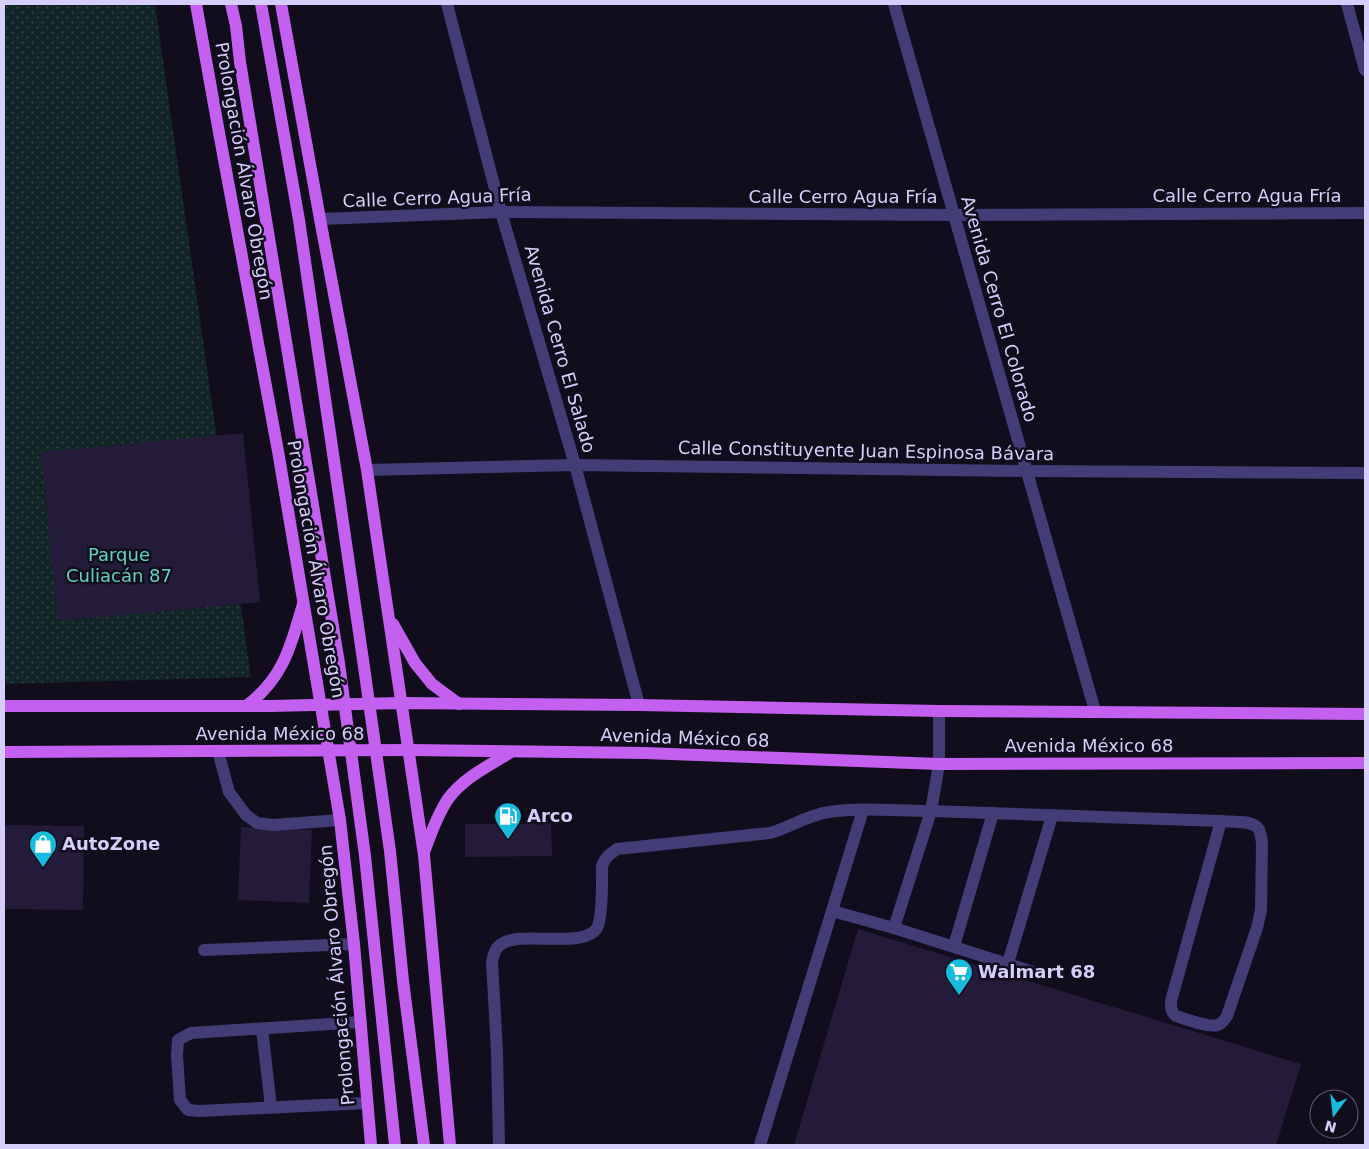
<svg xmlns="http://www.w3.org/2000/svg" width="1369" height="1149" viewBox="0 0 1369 1149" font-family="'DejaVu Sans',sans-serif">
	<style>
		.park { fill: url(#park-dots) }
		.building { fill: #241b3b }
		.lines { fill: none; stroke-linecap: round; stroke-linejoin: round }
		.minor { stroke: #433d77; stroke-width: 12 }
		.major { stroke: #c460ef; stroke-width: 12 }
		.major-bridge { stroke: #c460ef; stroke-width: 12 }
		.labels { text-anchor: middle; stroke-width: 5; stroke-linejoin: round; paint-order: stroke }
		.street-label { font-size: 18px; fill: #d6cefa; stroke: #110d1c }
		.park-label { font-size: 18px; fill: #62d2be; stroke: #110d1c }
		.poi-label { font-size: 18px; font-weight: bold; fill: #d6cefa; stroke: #110d1c; text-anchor: start }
	</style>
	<defs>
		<pattern id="park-dots" width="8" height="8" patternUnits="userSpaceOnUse" patternTransform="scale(1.25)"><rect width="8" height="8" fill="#112526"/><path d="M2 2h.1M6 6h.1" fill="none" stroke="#334346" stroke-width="1.8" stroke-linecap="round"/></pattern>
	</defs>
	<rect width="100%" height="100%" fill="#110d1c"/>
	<!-- park -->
	<polygon class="park" points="4,4 155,4 251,677 4,684"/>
	<!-- building -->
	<g class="building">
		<polygon points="243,433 260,602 58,621 41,452"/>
		<polygon points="465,824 551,824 552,856 465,857"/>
		<polygon points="4,825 84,826 83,910 4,909"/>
		<polygon points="241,827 312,830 309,903 238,900"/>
		<polygon points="858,929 1301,1064 1276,1145 794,1145"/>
	</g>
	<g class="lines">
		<!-- minor -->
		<g class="minor">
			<polyline points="447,4 501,212 575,465 639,705"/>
			<path d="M 894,4 C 962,239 1027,475 1095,711"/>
			<polyline points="1347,4 1365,70"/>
			<polyline points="320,219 501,212 955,215 1365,213"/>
			<polyline points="367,470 575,465 1026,471 1365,473"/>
			<polyline points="218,751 229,792 246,815 257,823 273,825 340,820"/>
			<polyline points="832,911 894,928 1036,973"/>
			<path d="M 894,928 L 931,811 L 1221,821 C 1231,822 1249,820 1257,827 C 1261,831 1261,837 1262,843 L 1261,910 L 1257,928 L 1227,1016 C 1224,1020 1223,1023 1218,1025 C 1209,1028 1186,1019 1176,1016 C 1171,1012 1171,1008 1171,1001 L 1221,821"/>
			<polyline points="954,946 993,813"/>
			<polyline points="204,950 354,944"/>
			<polyline points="1008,963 1052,816"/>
			<polyline points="361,1022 191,1033 178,1040 177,1055 180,1100 188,1110 199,1111 367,1103"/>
			<polyline points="262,1029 271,1107"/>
			<path d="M 499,1145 L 497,1051 L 492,962 C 493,956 495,949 500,945 C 520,929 584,950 597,928 C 603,917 602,880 602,866 C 605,857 610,854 617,849 L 770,833 C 790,827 808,815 829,812 C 862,807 897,811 931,811 L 939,764 L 939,711"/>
			<polyline points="760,1145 863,810"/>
		</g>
		<!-- major -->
		<g class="major">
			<polyline points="196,4 220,138 278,451 340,820 354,944 371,1145"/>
			<polyline points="231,4 236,26 240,62"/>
			<polyline points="281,4 320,219 367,470 379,552 424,855 450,1145"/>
			<polyline points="393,624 415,663 432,684 459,704"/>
			<polyline points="4,706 270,706 401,703 639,705 939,711 1365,714"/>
			<path d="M 246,706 C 283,679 291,646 303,604"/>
			<polyline points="4,752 408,750 645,753 939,764 1365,763"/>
			<path d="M 424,852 C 431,834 437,815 448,799 C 463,778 490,765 511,752"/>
		</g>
		<!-- major-bridge -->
		<g class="major-bridge">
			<polyline points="261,4 299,220 363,660 390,851 403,981 424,1145"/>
			<polyline points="240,62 339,663 365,856 395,1145"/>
		</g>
	</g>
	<!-- icons -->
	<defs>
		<g id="fuel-pin" transform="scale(1.4375)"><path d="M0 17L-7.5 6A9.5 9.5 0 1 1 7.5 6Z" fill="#16bbde" stroke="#110d1c"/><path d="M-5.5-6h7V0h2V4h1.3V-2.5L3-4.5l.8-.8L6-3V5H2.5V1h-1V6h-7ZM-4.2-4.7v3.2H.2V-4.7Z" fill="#fff"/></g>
		<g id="shop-pin" transform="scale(1.4375)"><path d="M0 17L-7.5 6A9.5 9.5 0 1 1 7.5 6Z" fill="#16bbde" stroke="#110d1c"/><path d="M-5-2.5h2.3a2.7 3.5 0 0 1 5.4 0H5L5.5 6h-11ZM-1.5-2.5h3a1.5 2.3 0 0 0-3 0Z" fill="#fff"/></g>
		<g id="supermarket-pin" transform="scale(1.4375)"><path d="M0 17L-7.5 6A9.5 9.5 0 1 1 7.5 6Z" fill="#16bbde" stroke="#110d1c"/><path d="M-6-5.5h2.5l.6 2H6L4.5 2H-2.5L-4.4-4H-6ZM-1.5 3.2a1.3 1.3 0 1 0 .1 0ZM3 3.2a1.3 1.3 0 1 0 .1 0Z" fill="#fff"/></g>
	</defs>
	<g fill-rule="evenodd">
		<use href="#fuel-pin" x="508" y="816"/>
		<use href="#shop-pin" x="43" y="844"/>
		<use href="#supermarket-pin" x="959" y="972"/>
	</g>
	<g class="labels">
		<!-- street labels -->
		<g class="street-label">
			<text transform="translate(244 171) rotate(80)" y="6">Prolongación Álvaro Obregón</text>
			<text x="1247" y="202">Calle Cerro Agua Fría</text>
			<text x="843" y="203">Calle Cerro Agua Fría</text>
			<text transform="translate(437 198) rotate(-2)" y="6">Calle Cerro Agua Fría</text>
			<text transform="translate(999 309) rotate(74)" y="6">Avenida Cerro El Colorado</text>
			<text transform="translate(560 349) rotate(74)" y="6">Avenida Cerro El Salado</text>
			<text transform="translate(866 451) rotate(1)" y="6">Calle Constituyente Juan Espinosa Bávara</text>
			<text transform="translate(316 569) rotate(80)" y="6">Prolongación Álvaro Obregón</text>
			<text x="280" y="740">Avenida México 68</text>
			<text transform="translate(685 738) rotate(2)" y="6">Avenida México 68</text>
			<text x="1089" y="752">Avenida México 68</text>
			<text transform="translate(337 975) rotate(-95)" y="6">Prolongación Álvaro Obregón</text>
		</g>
		<!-- park labels -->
		<g class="park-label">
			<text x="119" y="561">Parque<tspan x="119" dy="21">Culiacán 87</tspan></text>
		</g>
		<!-- poi labels -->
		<g class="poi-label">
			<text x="527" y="822">Arco</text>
			<text x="62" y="850">AutoZone</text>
			<text x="978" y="978">Walmart 68</text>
		</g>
	</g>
	<!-- border -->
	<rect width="1369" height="1149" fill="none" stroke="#d6cefa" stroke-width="10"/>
	<!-- north arrow -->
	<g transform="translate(1334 1114) rotate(195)"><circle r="24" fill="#110d1c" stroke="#605a75"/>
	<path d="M0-4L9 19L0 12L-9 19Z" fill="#16bbde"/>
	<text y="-8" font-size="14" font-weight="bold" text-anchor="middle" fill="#d6cefa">N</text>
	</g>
</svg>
